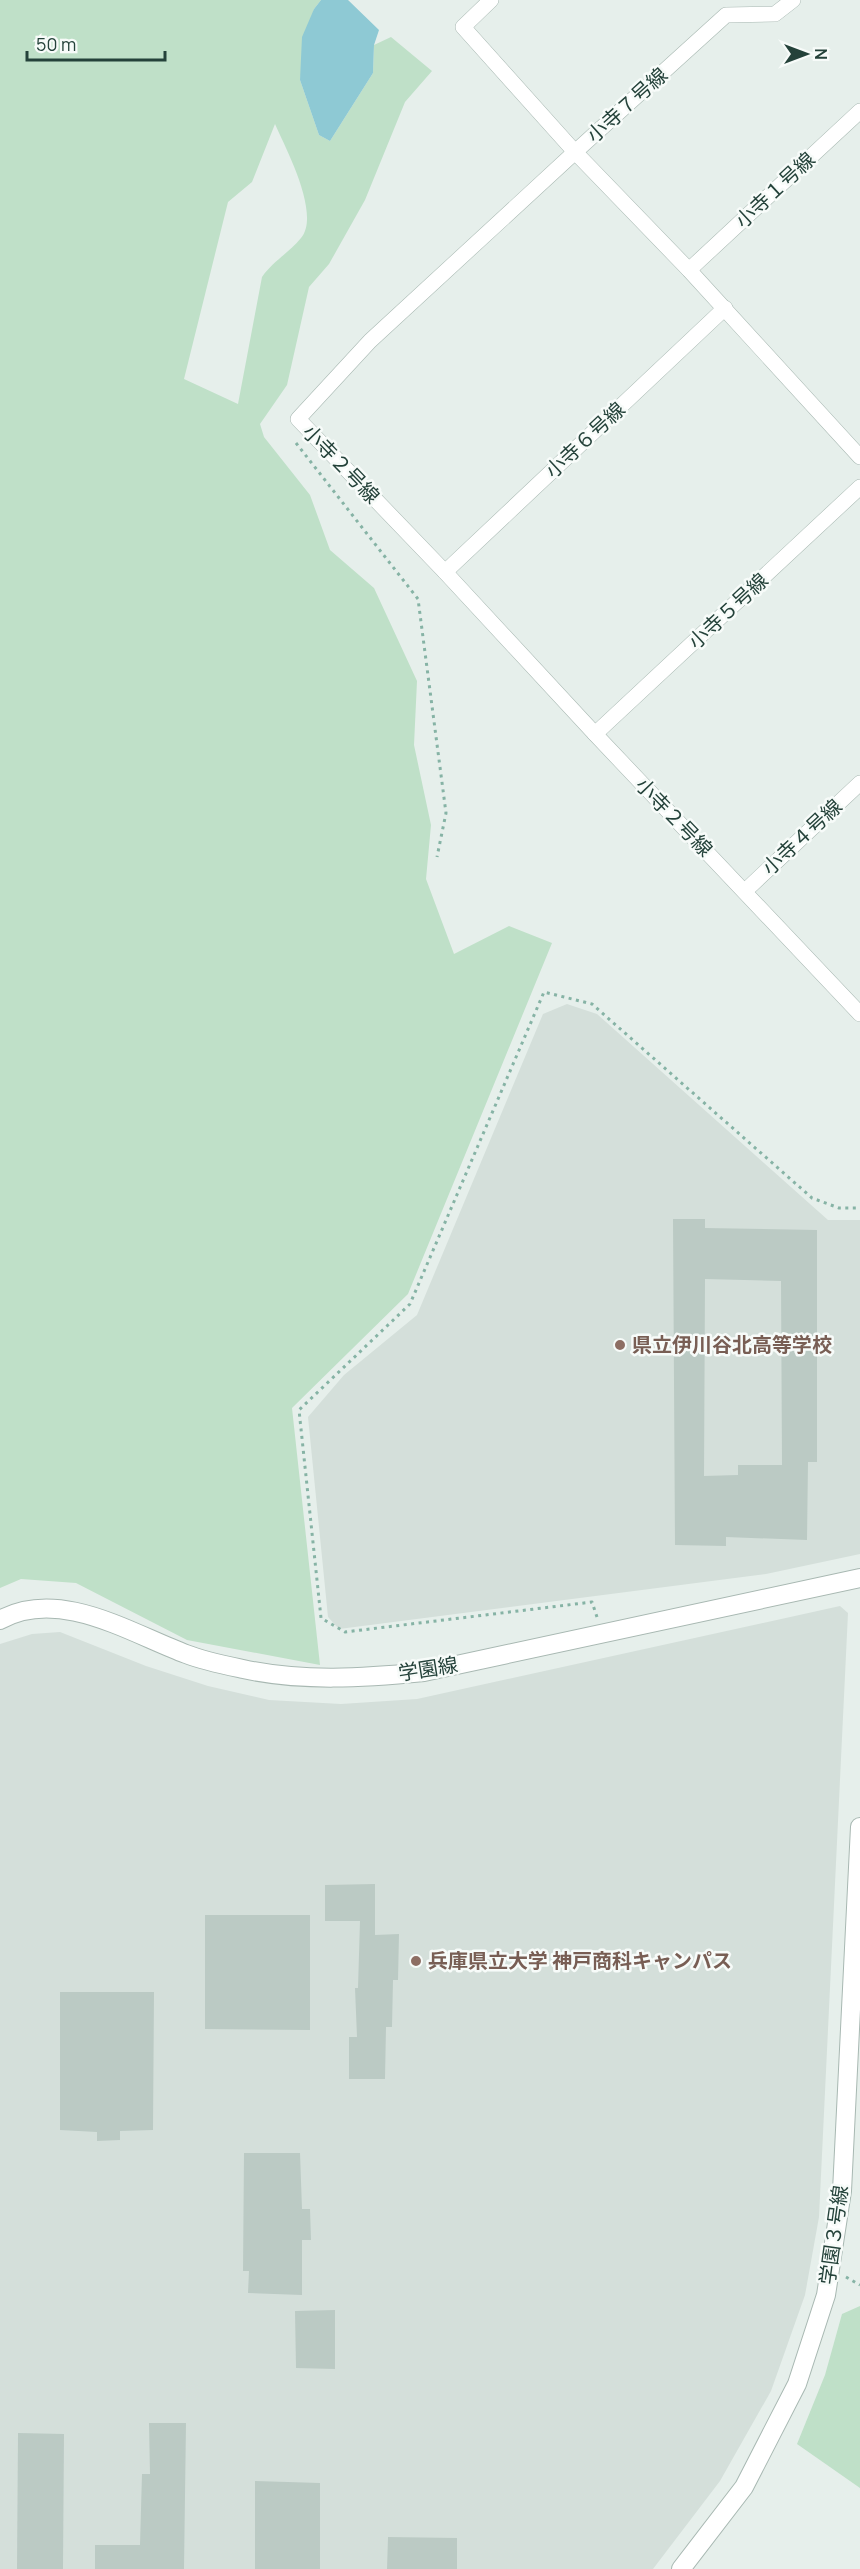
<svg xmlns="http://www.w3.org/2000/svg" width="860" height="2569" viewBox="0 0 860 2569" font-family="Manrope,'Noto Sans JP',sans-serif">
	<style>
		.built { fill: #d4dfda }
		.green { fill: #bfe0c8; fill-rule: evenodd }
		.water { fill: #8ec9d4 }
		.building { fill: #bbcac4; fill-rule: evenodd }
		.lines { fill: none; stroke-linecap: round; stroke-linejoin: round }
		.minor-casing { stroke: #a8b8b2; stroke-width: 16 }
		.tertiary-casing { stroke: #a8b8b2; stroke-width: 20 }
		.path { stroke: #86b3a5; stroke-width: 3; stroke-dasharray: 3 4.5; stroke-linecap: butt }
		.minor { stroke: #fff; stroke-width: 15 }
		.tertiary { stroke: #fff; stroke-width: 18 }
		.education-dot { fill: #8d6e63; stroke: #f7fbf9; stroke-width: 2 }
		.labels { text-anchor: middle; stroke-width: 5; stroke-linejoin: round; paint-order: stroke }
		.street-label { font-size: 20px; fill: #24423a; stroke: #f7fbf9 }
		.education-label { font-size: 20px; font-weight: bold; fill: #785e54; stroke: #f7fbf9; text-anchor: start }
	</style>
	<rect width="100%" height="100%" fill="#e6efeb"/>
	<!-- built -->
	<g class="built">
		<polygon points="567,1004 597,1014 828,1220 860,1220 860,1554 766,1574 339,1629 328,1617 308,1417 344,1375 417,1315 543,1014"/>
		<polygon points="840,1606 848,1613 819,2217 805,2295 771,2391 720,2481 653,2569 0,2569 0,1644 32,1634 60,1632 146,1666 208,1686 269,1700 341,1704 417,1699"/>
	</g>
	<!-- green -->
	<g class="green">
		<path d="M 0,0 L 321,0 L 314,9 L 300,80 L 319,135 L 330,141 L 373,73 L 374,45 L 391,37 L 432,71 L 405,102 L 365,200 L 329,264 L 309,287 L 287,385 L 260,424 L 264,437 L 310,495 L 330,550 L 374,588 L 417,681 L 414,745 L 431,825 L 426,879 L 454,954 L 509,926 L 552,943 L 408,1294 L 292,1408 L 320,1665 L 187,1640 L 76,1583 L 21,1579 L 0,1588 ZM 275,124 C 286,149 321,214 301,238 C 289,253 273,261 262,277 L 238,404 L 184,379 L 228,202 L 252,182 Z"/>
		<polygon points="860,2306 860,2488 797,2444 825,2375 842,2314"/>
	</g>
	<!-- water -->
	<polygon class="water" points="321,0 348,0 379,30 374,45 373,73 330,141 319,135 300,80 302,37 314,9"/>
	<!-- building -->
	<g class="building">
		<path d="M 673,1219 L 705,1219 L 705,1228 L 817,1230 L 817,1462 L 808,1462 L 807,1540 L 726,1537 L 726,1546 L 675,1545 ZM 705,1279 L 781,1281 L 782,1465 L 738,1465 L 738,1475 L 704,1476 Z"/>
		<polygon points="375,1884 375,1935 399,1934 398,1980 393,1980 392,2027 386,2027 385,2079 349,2079 349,2037 357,2037 355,1988 358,1988 360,1921 325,1921 325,1885"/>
		<polygon points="205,1915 310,1915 310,2030 205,2029"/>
		<polygon points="60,1992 154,1992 153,2130 120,2131 120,2140 97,2141 97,2132 60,2130"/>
		<polygon points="244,2153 300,2153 302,2209 310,2209 311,2240 302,2240 302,2295 248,2293 249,2271 243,2271"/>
		<polygon points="335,2310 335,2369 296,2368 295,2311"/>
		<polygon points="149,2423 186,2423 184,2569 95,2569 95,2545 140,2545 142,2474 150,2474"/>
		<polygon points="18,2433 64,2434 63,2569 17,2569"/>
		<polygon points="255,2481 320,2483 320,2569 255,2569"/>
		<polygon points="388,2537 457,2538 457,2569 387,2569"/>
	</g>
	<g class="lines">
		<!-- minor casing -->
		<g class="minor-casing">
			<g id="minor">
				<polyline points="491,0 463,27 575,152 726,15 775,14 793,0"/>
				<polyline points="689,270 860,111"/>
				<polyline points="860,457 689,270 575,152 370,341 298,419 445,572 595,734 860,1014"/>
				<polyline points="445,572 725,308"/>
				<polyline points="595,734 860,487"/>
				<polyline points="745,891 860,783"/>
			</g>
		</g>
		<!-- tertiary casing -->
		<g class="tertiary-casing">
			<g id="tertiary">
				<path d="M 0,1620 C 59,1587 130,1633 186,1654 C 204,1661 224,1665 243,1669 C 302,1682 364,1678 424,1672 L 860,1578"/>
				<polyline points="681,2569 744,2487 797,2384 826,2295 842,2191 860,1827"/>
			</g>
		</g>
		<!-- path -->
		<g class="path">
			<polyline points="296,443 418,599 446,813 437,857"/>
			<polyline points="597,1617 592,1602 345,1632 321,1618 299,1410 410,1304 544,992 592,1004 812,1198 839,1208 860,1208"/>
			<polyline points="846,2277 860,2285"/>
		</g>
		<!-- minor -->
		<use href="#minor" class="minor"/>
		<!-- tertiary -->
		<use href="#tertiary" class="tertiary"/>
	</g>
	<!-- markers -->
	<g class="education-dot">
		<circle cx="620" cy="1345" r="6"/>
		<circle cx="416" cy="1961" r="6"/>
	</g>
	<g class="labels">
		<!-- street labels -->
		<g class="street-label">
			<text transform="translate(627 105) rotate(-42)" y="7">小寺７号線</text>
			<text transform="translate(775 190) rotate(-43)" y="7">小寺１号線</text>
			<text transform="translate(585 440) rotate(-43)" y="7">小寺６号線</text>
			<text transform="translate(341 464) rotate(46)" y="7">小寺２号線</text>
			<text transform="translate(728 611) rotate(-43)" y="7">小寺５号線</text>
			<text transform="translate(674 817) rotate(46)" y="7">小寺２号線</text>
			<text transform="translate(802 837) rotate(-43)" y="7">小寺４号線</text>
			<text transform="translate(428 1669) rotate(-9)" y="7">学園線</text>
			<text transform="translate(834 2235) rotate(-82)" y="7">学園３号線</text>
		</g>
		<!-- education labels -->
		<g class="education-label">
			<text x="632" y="1352">県立伊川谷北高等学校</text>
			<text x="428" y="1968">兵庫県立大学 神戸商科キャンパス</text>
		</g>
	</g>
	<!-- north arrow -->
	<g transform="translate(806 54) rotate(90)" stroke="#f7fbf9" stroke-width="4.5" paint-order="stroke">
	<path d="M0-4.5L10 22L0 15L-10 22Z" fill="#24423a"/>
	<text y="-9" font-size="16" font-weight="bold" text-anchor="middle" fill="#24423a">N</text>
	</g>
	<!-- scale -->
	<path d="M27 51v9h138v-9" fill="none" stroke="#24423a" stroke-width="3"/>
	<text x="36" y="51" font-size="18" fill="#24423a" stroke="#f7fbf9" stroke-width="4.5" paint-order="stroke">50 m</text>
</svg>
